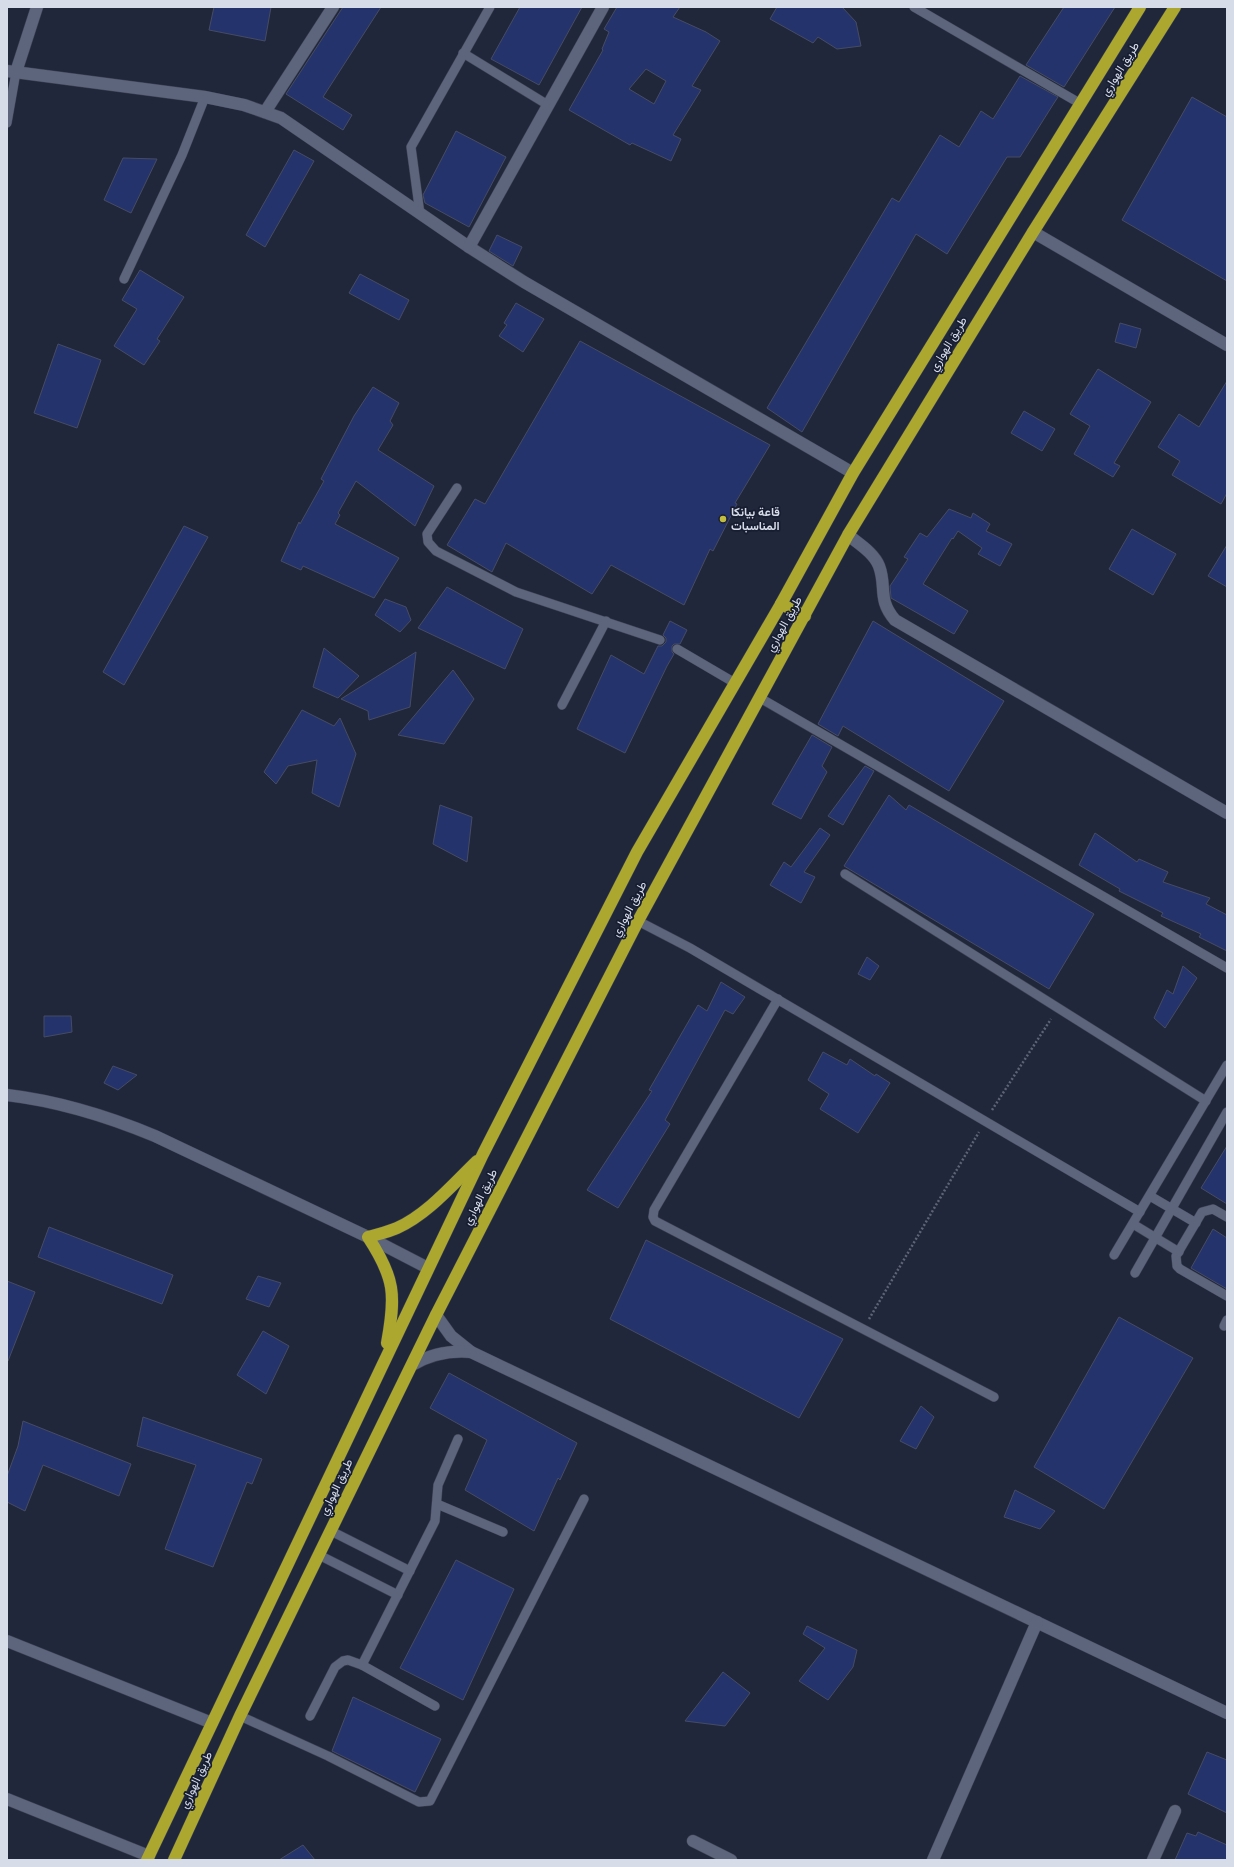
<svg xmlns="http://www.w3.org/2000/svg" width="1234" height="1867" viewBox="0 0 1234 1867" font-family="Ubuntu,Vazirmatn,sans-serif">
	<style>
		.building { fill: #25336d; stroke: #454c62; fill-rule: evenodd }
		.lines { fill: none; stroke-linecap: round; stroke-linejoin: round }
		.lane-casing { stroke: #3c4152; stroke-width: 10 }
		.street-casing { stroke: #3c4152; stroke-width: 13 }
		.secondary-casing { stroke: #3c4152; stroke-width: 13 }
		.highway-casing { stroke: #3c4152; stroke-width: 13 }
		.path { stroke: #5e6475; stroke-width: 2.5; stroke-dasharray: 2 2; stroke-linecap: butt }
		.lane { stroke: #5d657c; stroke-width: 9 }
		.street { stroke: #5d657c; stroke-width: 12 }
		.secondary { stroke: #5d657c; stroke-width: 12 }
		.highway { stroke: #aca82f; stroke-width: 12 }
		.poi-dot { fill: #c1bd40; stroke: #181e31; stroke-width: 1.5 }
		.labels { text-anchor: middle; stroke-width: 3.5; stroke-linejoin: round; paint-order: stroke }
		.street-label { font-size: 12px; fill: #d7dce9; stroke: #181e31 }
		.poi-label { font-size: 12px; font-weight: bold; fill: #d7dce9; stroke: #181e31; text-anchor: start }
	</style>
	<rect width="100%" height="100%" fill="#21273b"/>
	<!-- building -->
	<g class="building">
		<polygon points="214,7 271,7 265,41 209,30"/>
		<polygon points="343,7 381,7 323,97 352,115 343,130 286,94"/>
		<polygon points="520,7 582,7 539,85 491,59"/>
		<path d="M 617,7 L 680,7 L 673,17 L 706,32 L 720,41 L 692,86 L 701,90 L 673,135 L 681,139 L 671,161 L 632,143 L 630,145 L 569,110 L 603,50 L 602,49 L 609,32 L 604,29 ZM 646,69 L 666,81 L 654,104 L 629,89 Z"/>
		<polygon points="777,7 842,7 856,22 861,46 837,49 818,37 813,43 770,19"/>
		<polygon points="1064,7 1115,7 1064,87 1026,65"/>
		<polygon points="1020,76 1058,97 1054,103 1020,157 1007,157 947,254 916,234 802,432 767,408 892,198 899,202 940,135 959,147 981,111 993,119"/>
		<polygon points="1192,97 1227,117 1227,281 1122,220"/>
		<polygon points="456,131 506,157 469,227 425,203 423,195"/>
		<polygon points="294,150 314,161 265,247 246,235"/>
		<polygon points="123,158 157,159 131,213 104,200"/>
		<polygon points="497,235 522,247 513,266 489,251"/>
		<polygon points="140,270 184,297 157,339 160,341 144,365 114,346 137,309 122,300"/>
		<polygon points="360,274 409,300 399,320 349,293"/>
		<polygon points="516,303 544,319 523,352 499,336 507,325 504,323"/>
		<polygon points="1120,323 1141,329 1136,348 1115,342"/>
		<polygon points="580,341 770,445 735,503 737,504 713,551 710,549 684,605 611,565 592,594 506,543 492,572 447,545 475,499 485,504"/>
		<polygon points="58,344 101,360 77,428 34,413"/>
		<polygon points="1098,369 1151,402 1114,463 1120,466 1113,477 1074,454 1090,426 1070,414"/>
		<polygon points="1227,381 1227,493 1221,504 1172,475 1180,461 1158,447 1179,414 1199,427"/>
		<polygon points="373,387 399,403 390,421 393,425 378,450 434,486 415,526 356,481 338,513 340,515 335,524 399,558 374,598 303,566 301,570 281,561 299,522 300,524 324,481 321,479 354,416"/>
		<polygon points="1024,411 1055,429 1042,451 1011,433"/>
		<polygon points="949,509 971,518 973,513 990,524 986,531 1012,544 1000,566 978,554 982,548 958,531 953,539 952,538 923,584 968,611 954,634 891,598 890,586 908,559 904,557 920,533 927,537"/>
		<polygon points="184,526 208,537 124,685 103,672"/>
		<polygon points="1132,529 1176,554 1153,595 1109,569"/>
		<polygon points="1227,545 1227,587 1208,576"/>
		<polygon points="447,587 523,629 505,669 418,628"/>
		<polygon points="385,599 406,607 411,620 400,632 375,615"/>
		<polygon points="670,621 687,630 680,644 674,644 672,646 672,652 674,654 667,666 625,753 577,729 611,655 644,674 658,646 662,646 666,642 666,638 663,635"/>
		<polygon points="873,621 1004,701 949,791 843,726 838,736 818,724"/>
		<polygon points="324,648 359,676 338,698 313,687"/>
		<polygon points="416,652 410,707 369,720 368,711 341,699"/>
		<polygon points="453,670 474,699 444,744 398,735"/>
		<polygon points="302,710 334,726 340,718 356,754 339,807 312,793 317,760 288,766 276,784 264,772"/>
		<polygon points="812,735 832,747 822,766 827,772 801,819 772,804"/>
		<polygon points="865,766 874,771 843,825 828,816"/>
		<polygon points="889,795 906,810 909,805 1094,914 1049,989 844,866"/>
		<polygon points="440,805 472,817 467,862 433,844"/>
		<polygon points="820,828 830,835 804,872 815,877 801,903 770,885 784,862 791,867"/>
		<polygon points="1095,833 1137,862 1139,859 1168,872 1163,882 1210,898 1206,904 1227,915 1227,951 1199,937 1201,934 1161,916 1163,913 1119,891 1120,889 1079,865"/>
		<polygon points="867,957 879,966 870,980 858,974"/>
		<polygon points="1183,966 1197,978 1165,1028 1154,1018 1167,990 1173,994"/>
		<polygon points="721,982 745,997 733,1014 725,1010 665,1120 670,1124 618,1208 587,1190 652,1091 649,1090 698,1005 707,1011"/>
		<polygon points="44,1016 71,1016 72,1032 44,1037"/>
		<polygon points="823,1052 847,1065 850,1059 875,1076 876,1074 890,1083 858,1133 820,1109 829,1094 808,1080"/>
		<polygon points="113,1066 137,1075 118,1090 104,1083"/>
		<polygon points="1227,1146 1227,1204 1201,1188"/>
		<polygon points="49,1227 173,1275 162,1304 38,1257"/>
		<polygon points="1213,1229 1227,1238 1227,1289 1191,1268"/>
		<polygon points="646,1240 843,1339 799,1418 610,1319"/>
		<polygon points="258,1276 281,1283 269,1307 246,1299"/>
		<polygon points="7,1281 35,1292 8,1361 7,1361"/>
		<polygon points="1119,1317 1193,1358 1104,1509 1034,1467"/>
		<polygon points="263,1331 289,1346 266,1394 237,1375"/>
		<polygon points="449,1373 577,1443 560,1480 558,1478 534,1531 465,1490 487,1440 430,1408"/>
		<polygon points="921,1406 934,1417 916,1449 900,1441"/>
		<polygon points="143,1417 262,1459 252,1484 247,1482 213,1567 165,1549 196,1465 137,1446"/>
		<polygon points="23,1421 131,1464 119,1496 43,1465 25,1511 7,1502 7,1476 18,1446"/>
		<polygon points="1015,1490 1055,1511 1040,1529 1004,1517"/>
		<polygon points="456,1560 514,1589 463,1700 400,1668"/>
		<polygon points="807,1626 857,1650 853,1667 828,1700 799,1681 825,1648 803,1634"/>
		<polygon points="723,1672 750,1693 725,1726 685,1721"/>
		<polygon points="353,1697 441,1739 415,1792 332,1751"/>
		<polygon points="1207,1752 1227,1760 1227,1813 1188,1794"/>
		<polygon points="1198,1832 1227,1845 1227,1860 1175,1860 1187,1833 1196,1836"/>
		<polygon points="303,1845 315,1860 279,1860"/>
	</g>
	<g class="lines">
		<!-- lane casing -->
		<g class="lane-casing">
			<g id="lane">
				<polyline points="914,7 1081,104"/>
				<polyline points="463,53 548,105"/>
				<polyline points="7,123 16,72"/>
				<polyline points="420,214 411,147 490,7"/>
				<polyline points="124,279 182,155 205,97"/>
				<polyline points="457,488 427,534 428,542 436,551 516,592 660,640"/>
				<polyline points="677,649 735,683"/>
				<polyline points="760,698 1227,968"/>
				<polyline points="562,705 606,621"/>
				<polyline points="845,874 1206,1101"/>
				<polyline points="638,921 690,948 1140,1212"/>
				<polyline points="778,999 654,1210 653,1217 655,1221 994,1397"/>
				<polyline points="1150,1196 1196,1223"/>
				<polyline points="1227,1217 1213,1209 1202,1212 1176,1256 1177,1266 1180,1269 1227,1296"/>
				<polyline points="1133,1224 1179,1252"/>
				<polyline points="1114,1255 1227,1065"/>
				<polyline points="1135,1273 1227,1112"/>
				<polyline points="1224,1326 1227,1320"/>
				<polyline points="437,1504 503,1532"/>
				<polyline points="331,1531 410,1571"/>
				<polyline points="319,1555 398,1595"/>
				<polyline points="362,1665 435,1521 438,1485 458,1439"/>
				<polyline points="240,1716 328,1756 419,1802 430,1801 584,1499"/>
				<polyline points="310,1716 335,1667 343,1661 348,1660 362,1665 435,1706"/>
			</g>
		</g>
		<!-- street casing -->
		<g class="street-casing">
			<g id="street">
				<polyline points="7,71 205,97 244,105 281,118 469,247 524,282 853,473"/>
				<polyline points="16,72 37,7"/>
				<polyline points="265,112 333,7"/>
				<polyline points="1033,232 1227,345"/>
				<polyline points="469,247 603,7"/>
				<path d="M 848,535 C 859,544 874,553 879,566 C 887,587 877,599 895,620 L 1227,813"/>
				<polyline points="436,1315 451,1336 471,1352 1227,1713"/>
				<path d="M 412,1365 C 431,1354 449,1350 471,1352"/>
				<polyline points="7,1641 212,1723"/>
				<polyline points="7,1799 149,1856"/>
				<polyline points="693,1841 731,1860"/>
				<polyline points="933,1860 1037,1622"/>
				<polyline points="1153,1860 1175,1811"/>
			</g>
		</g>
		<!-- secondary casing -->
		<g class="secondary-casing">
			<path id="secondary" d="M 7,1095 C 58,1101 107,1116 155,1136 L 368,1237 L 428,1268"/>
		</g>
		<!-- highway casing -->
		<g class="highway-casing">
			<g id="highway">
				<polyline points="781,604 805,616"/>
				<path d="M 387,1343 C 396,1295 395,1278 368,1237 C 378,1234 388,1232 397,1228 C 428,1214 453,1184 477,1161"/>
				<polyline points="147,1860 483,1154 637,852 781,604 853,473 1140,7"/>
				<polyline points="174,1860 240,1716 436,1315 638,921 848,535 1033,232 1175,7"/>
			</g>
		</g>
		<!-- path -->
		<g class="path">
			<polyline points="992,1110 1051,1019"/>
			<polyline points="869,1319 979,1132"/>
		</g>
		<!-- lane -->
		<use href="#lane" class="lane"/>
		<!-- street -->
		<use href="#street" class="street"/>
		<!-- secondary -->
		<use href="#secondary" class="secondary"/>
		<!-- highway -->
		<use href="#highway" class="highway"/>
	</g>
	<!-- markers -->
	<circle class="poi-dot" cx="723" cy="519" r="4"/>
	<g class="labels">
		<!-- street labels -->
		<g class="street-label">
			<text transform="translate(1120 69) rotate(-58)" y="4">طريق الهواري</text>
			<text transform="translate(948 344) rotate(-59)" y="4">طريق الهواري</text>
			<text transform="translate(784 624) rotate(-61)" y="4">طريق الهواري</text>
			<text transform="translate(629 909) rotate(-62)" y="4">طريق الهواري</text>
			<text transform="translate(480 1197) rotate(-63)" y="4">طريق الهواري</text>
			<text transform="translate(336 1487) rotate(-64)" y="4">طريق الهواري</text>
			<text transform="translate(196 1780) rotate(-65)" y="4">طريق الهواري</text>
		</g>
		<!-- poi labels -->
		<g class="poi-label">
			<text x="731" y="516">قاعة بيانكا<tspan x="731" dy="14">المناسبات</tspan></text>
		</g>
	</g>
	<!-- border -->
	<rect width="1234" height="1867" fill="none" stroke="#d7dce9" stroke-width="16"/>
</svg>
